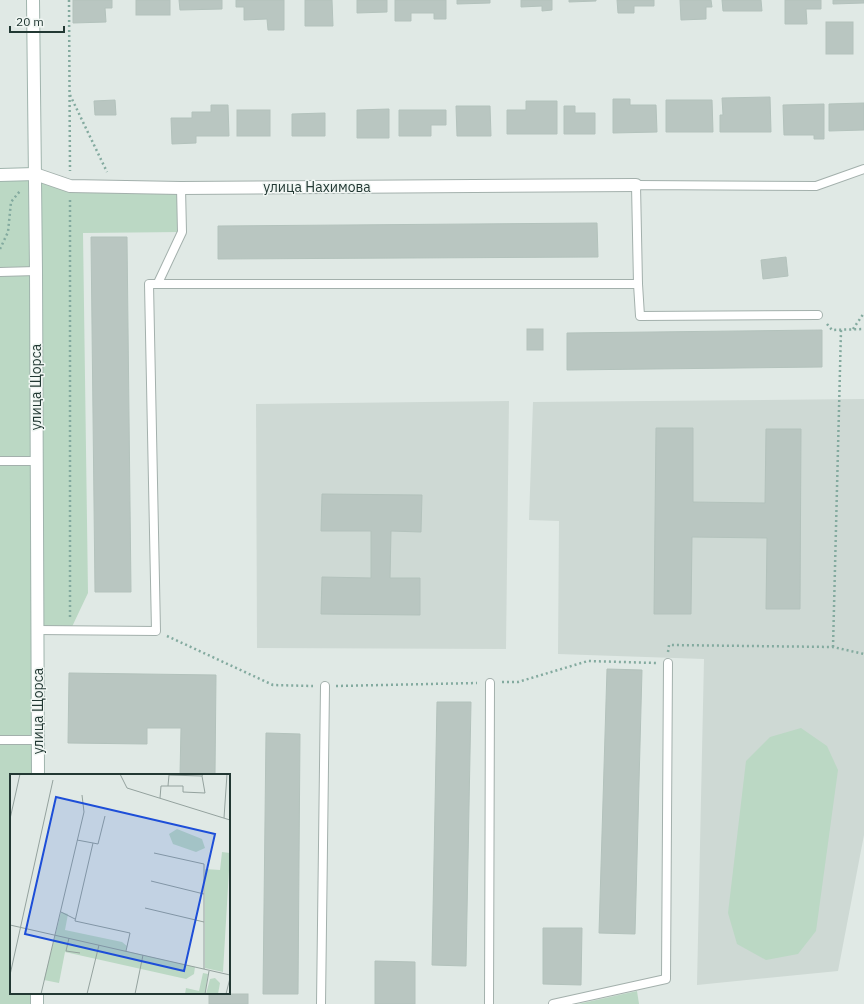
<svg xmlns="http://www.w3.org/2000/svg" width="864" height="1004" viewBox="0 0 864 1004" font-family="'IBM Plex Sans',sans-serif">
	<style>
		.built { fill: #ced9d4 }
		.green { fill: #bbd8c4 }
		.building { fill: #b9c6c1; stroke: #b3c2bc }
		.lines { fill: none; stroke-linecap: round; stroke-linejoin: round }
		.lane-casing { stroke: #a3b0ac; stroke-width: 10 }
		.street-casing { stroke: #a3b0ac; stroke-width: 14 }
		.secondary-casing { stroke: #a0b4ad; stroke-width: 14 }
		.path { stroke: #83aa9f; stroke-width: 2.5; stroke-dasharray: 2 3; stroke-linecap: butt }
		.lane { stroke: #fff; stroke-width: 8 }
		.street { stroke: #fff; stroke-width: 12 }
		.secondary { stroke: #fff; stroke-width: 12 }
		.labels { text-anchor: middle; stroke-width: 3; stroke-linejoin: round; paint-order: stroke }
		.street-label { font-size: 14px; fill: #223833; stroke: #f0f6f3 }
		.inset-road { fill: none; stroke: #94a29e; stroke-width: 1 }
		.view { fill: #1d4ed8; fill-opacity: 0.15; stroke: #1d4ed8; stroke-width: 2 }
		.inset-edge { fill: none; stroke: #223833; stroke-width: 2 }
	</style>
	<rect width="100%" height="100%" fill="#e0e9e5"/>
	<!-- built -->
	<g class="built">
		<polygon points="864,399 864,835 838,971 697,985 704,659 558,654 559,521 529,520 533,402"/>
		<polygon points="509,401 506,649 257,648 256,404"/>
	</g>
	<!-- green -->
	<g class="green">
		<polygon points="0,175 70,186 181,188 182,232 83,233 88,593 70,631 37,630 36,775 11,775 11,993 37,993 37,1004 0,1004"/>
		<polygon points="801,728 827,746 838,770 816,931 798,954 766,960 737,944 728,913 746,761 770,737"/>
		<polygon points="637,991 639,1004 578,1004"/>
	</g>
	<!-- building -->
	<g class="building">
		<polygon points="73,0 112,0 112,8 105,8 106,22 73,23"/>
		<rect x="136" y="0" width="34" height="15"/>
		<polygon points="179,0 222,0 222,9 180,10"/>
		<polygon points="236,0 284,0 284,30 268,30 267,19 244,20 244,7 236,7"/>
		<polygon points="305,0 332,0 333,26 305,26"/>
		<polygon points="357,0 387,0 387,12 357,13"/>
		<polygon points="395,0 446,0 446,19 434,19 434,13 411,13 411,21 395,21"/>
		<polygon points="457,0 490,0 490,3 457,4"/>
		<polygon points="521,0 552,0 552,10 542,11 542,6 521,7"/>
		<polygon points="569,0 596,0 596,1 569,2"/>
		<polygon points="617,0 654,0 654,6 634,6 634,13 618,13"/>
		<polygon points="680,0 711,0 712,7 706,7 706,19 681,20"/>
		<polygon points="722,0 761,0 762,11 723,11"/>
		<polygon points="785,0 821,0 821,9 806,9 807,24 785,24"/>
		<polygon points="833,0 864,0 864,3 833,4"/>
		<rect x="826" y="22" width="27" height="32"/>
		<polygon points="770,97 771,132 720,132 720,115 723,115 722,98"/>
		<polygon points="613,99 630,99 630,105 656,105 657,132 613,133"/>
		<polygon points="115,100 116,115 95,115 94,101"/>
		<polygon points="666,100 712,100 713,132 666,132"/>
		<polygon points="526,101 557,101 557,134 507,134 507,110 526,110"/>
		<polygon points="864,103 864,130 829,131 829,104"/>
		<polygon points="824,104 824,139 814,139 814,135 784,135 783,105"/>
		<polygon points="211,105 228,105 229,136 196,136 196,143 172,144 171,118 192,118 192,112 211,112"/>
		<polygon points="456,106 490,106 491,136 457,136"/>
		<polygon points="564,106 575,106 575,113 595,113 595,134 564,134"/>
		<polygon points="389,109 389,138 357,138 357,110"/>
		<rect x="237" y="110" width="33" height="26"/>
		<polygon points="399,110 446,110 446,125 431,125 431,136 399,136"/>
		<polygon points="325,113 325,136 292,136 292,114"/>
		<polygon points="597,223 598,257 218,259 218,226"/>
		<polygon points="91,237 127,237 131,592 95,592"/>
		<polygon points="786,257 788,276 763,279 761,260"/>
		<rect x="527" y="329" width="16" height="21"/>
		<polygon points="822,330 822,367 567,370 567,333"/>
		<polygon points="656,428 693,428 693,502 765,503 766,429 801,429 800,609 766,609 767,538 692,537 691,614 654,614"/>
		<polygon points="322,494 422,495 421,532 391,531 390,578 420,578 420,615 321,614 322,577 371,578 371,531 321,531"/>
		<polygon points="607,669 642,670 635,934 599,933"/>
		<polygon points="69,673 216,675 215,775 180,775 181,728 147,728 147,744 68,743"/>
		<polygon points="437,702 471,702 466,966 432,965"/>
		<polygon points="266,733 300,734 298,994 263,994"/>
		<polygon points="543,928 582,928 581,985 543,984"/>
		<polygon points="375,961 415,962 415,1004 375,1004"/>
		<rect x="209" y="994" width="39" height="10"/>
	</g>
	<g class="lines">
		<!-- lane casing -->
		<g class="lane-casing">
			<g id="lane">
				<polyline points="0,272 36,271"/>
				<polyline points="158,283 182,232 181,188"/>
				<polyline points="638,284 640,316 818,315"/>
				<polyline points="0,461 36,461"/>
				<polyline points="37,630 156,631 149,284 638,284 636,185 816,186 864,169"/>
				<polyline points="0,740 38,740"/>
				<polyline points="321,1004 325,686"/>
				<polyline points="489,1004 490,683"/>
				<polyline points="553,1004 666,979 668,663"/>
			</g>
		</g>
		<!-- street casing -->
		<g class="street-casing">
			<polyline id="street" points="35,174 70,186 181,188 636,185"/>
		</g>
		<!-- secondary casing -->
		<g class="secondary-casing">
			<g id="secondary">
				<polyline points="33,0 36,271 38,775"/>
				<polyline points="0,175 35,174"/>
				<polyline points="37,1004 37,993"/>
			</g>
		</g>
		<!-- path -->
		<g class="path">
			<polyline points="69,0 70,171"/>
			<polyline points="70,95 107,172"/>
			<polyline points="70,200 70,617"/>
			<polyline points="0,249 8,232 11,202 20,191"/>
			<polyline points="827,324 832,330 864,329"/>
			<polyline points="853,329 864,313"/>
			<polyline points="167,636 273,685 313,686"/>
			<polyline points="833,647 841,330"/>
			<polyline points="668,652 669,645 833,647 864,654"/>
			<polyline points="502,682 518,682 588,661 656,663"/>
			<polyline points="336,686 477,683"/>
		</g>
		<!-- lane -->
		<use href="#lane" class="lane"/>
		<!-- street -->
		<use href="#street" class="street"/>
		<!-- secondary -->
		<use href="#secondary" class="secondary"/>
	</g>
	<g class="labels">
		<!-- street labels -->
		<g class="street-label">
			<text x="317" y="192">улица Нахимова</text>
			<text transform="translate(36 387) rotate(-90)" y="5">улица Щорса</text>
			<text transform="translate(38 711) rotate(-90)" y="5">улица Щорса</text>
		</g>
	</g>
	<!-- overview -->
	<g transform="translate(10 774)">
		<rect width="220" height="220" fill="#e0e9e5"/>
		<path d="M 167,55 L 192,65 L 195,74 L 186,78 L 163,70 L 159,60 ZM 212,78 L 220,79 L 213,198 L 195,194 L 195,95 L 210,96 ZM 51,138 L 58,140 L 55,156 L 112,168 L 117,172 L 116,177 L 185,193 L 184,200 L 176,205 L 55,178 L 49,209 L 34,206 ZM 193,199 L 198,200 L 195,220 L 175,220 L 176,214 L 189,217 ZM 205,204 L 210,209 L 208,220 L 196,220 L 200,205 Z" fill="#bbd8c4"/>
		<path class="inset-road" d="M 110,0 L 117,14 L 220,46M 124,0 L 159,0M 192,2 L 195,19 L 173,18 L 173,12 L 158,12 L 159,1 L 192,2 L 193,0M 150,24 L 151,12 L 158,12M 214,44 L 217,0M 0,45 L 10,0M 67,66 L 83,69 L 65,147 L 120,159 L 116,177M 83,69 L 88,70 L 95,42M 144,79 L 194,90 L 194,195M 141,107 L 194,120M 135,134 L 194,148M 51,138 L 65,145M 0,151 L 220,201M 59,164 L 56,177 L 70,179M 0,201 L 43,6M 31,220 L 74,38 L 72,21M 77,220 L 89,171M 125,220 L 133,181M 195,220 L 199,197M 216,220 L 220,204"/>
		<path class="view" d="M 46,23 L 205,60 L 174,197 L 15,160 Z"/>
		<rect width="220" height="220" class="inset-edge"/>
	</g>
	<!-- scale -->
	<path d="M10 26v6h54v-6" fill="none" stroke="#223833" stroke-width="2"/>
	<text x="16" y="26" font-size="12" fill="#223833" stroke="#f0f6f3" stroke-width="3" paint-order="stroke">20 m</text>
</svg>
